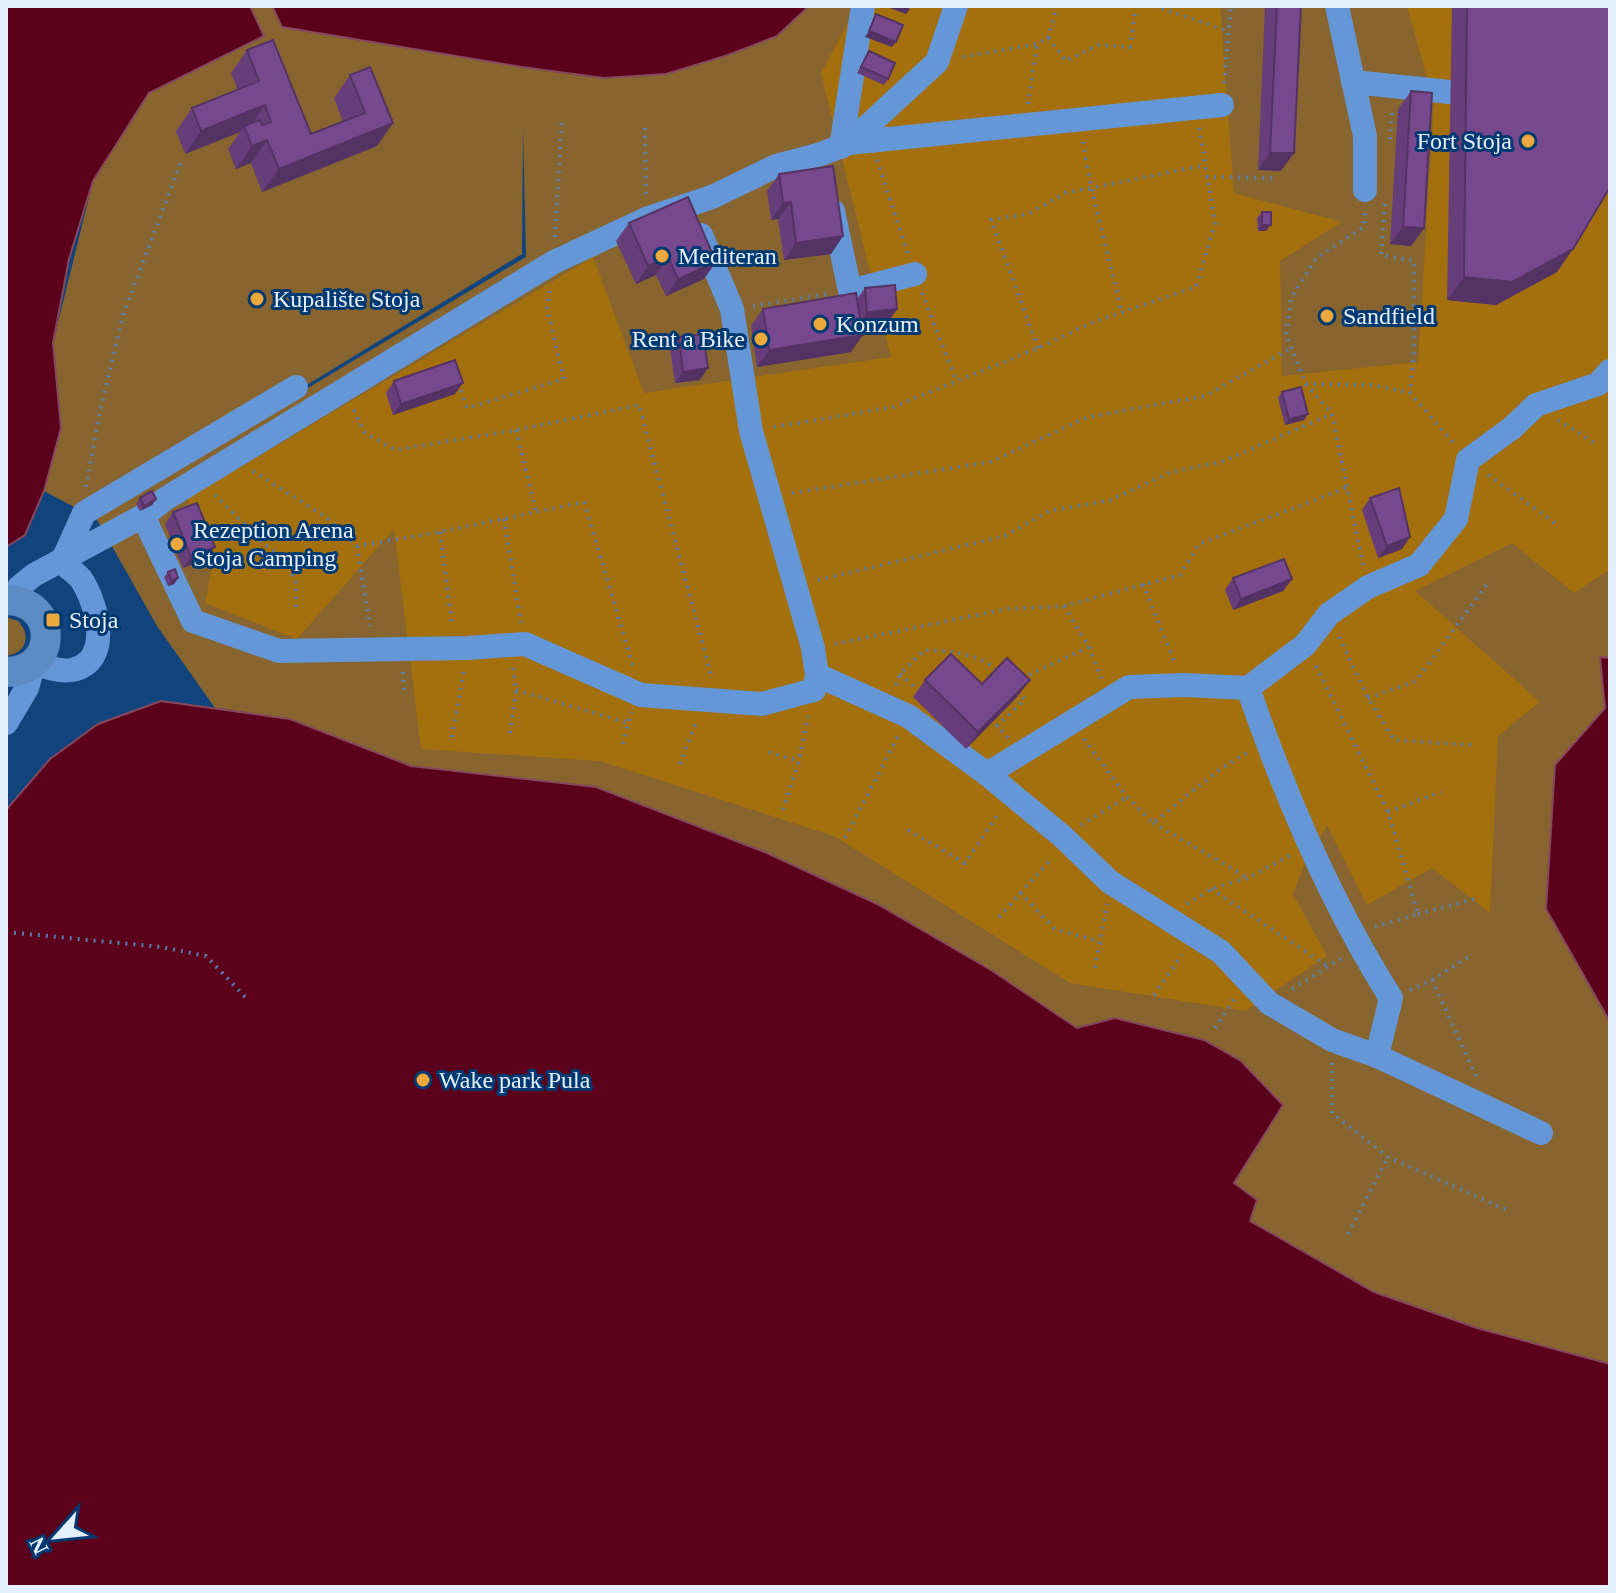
<svg xmlns="http://www.w3.org/2000/svg" width="1616" height="1593" viewBox="0 0 1616 1593" font-family="Georgia,serif">
	<style>
		.green { fill: #88642f }
		.forest { fill: #a46f0d }
		.water { fill: #5c011b; stroke: #85485f; stroke-width: 2 }
		.lines { fill: none; stroke-linecap: round; stroke-linejoin: round }
		.path { stroke: #597fa9; stroke-width: 4; stroke-dasharray: 2 6; stroke-linecap: butt }
		.minor { stroke: #6497d7; stroke-width: 24 }
		.major { stroke: #5d8bc3; stroke-width: 30 }
		.wall { fill: #673e7a }
		.shaded-wall { fill: #543263 }
		.building { fill: #78488e; stroke: #543263; stroke-width: 2 }
		.poi-dot { fill: #eda83b; stroke: #023971; stroke-width: 3 }
		.labels { text-anchor: middle; stroke-width: 6; stroke-linejoin: round; paint-order: stroke }
		.poi-label { font-size: 24px; fill: #e4effd; stroke: #023971; text-anchor: start }
	</style>
	<rect width="100%" height="100%" fill="#11447d"/>
	<!-- green -->
	<g class="green">
		<polygon points="250,6 272,6 283,27 522,67 604,78 666,74 728,55 777,36 809,6 1610,6 1610,658 1600,657 1605,708 1555,765 1546,908 1610,1022 1610,1364 1477,1328 1374,1292 1250,1221 1233,1183 1115,1018 1077,1028 991,970 877,904 596,787 411,766 290,719 215,708 157,626 95,516 526,257 523,129 522,254 91,516 44,491 61,428 53,343 93,181 149,93 264,36"/>
		<path d="M 6,617 L 18,621 C 32,636 26,653 6,656 Z"/>
	</g>
	<!-- forest -->
	<polygon class="forest" points="857,6 1220,6 1234,193 1342,222 1280,261 1282,376 1418,362 1434,104 1407,6 1610,6 1610,569 1574,593 1512,543 1415,591 1540,702 1498,736 1490,913 1432,868 1367,905 1327,825 1303,867 1293,894 1327,956 1245,1011 1070,983 834,836 600,761 421,749 394,529 297,639 205,603 214,556 187,499 593,257 644,393 891,357 821,73"/>
	<!-- water -->
	<g class="water">
		<polygon points="6,6 250,6 264,36 149,93 93,181 69,259 53,343 61,428 44,491 25,535 6,547"/>
		<polygon points="272,6 809,6 777,36 728,55 666,74 604,78 522,67 282,27"/>
		<polygon points="1600,657 1610,658 1610,1022 1546,909 1555,765 1605,708"/>
		<polygon points="161,701 290,719 411,766 596,787 767,853 877,904 991,970 1077,1028 1115,1018 1204,1040 1241,1061 1283,1105 1234,1183 1257,1200 1250,1221 1374,1292 1477,1328 1610,1364 1610,1587 6,1587 6,810 50,759 98,724"/>
	</g>
	<g class="lines">
		<!-- path -->
		<g class="path">
			<polyline points="1154,6 1228,31"/>
			<polyline points="1048,38 1057,6"/>
			<polyline points="963,57 1037,44 1048,38 1066,61 1098,45 1130,47 1136,6"/>
			<polyline points="1224,83 1231,6"/>
			<polyline points="1028,104 1037,45"/>
			<polyline points="645,128 646,196"/>
			<polyline points="1390,139 1392,113"/>
			<polyline points="1083,142 1091,187 1122,313"/>
			<polyline points="877,160 908,254"/>
			<polyline points="1206,177 1272,178"/>
			<polyline points="1385,204 1381,255 1414,261 1414,349 1410,393"/>
			<polyline points="555,237 562,118"/>
			<polyline points="922,293 956,380"/>
			<polyline points="753,306 828,294"/>
			<polyline points="1038,348 991,220 1028,214 1065,193 1206,165"/>
			<polyline points="458,383 467,408 564,379 547,308 550,290"/>
			<polyline points="1306,384 1372,385 1410,393 1455,445"/>
			<polyline points="354,410 364,432 395,450 516,430 639,405 712,679"/>
			<polyline points="1558,420 1596,444"/>
			<polyline points="774,427 893,407 1038,348 1091,323 1196,287 1215,223 1199,127"/>
			<polyline points="516,430 536,511"/>
			<polyline points="253,471 327,518 357,546 440,532 584,502 633,666"/>
			<polyline points="1488,475 1555,523"/>
			<polyline points="86,487 99,416 123,315 181,162"/>
			<polyline points="792,493 990,462 1088,417 1205,396 1291,348"/>
			<polyline points="215,495 264,544 286,559 296,583 296,609"/>
			<polyline points="504,519 521,623"/>
			<polyline points="440,532 452,625"/>
			<polyline points="357,546 370,626"/>
			<polyline points="1363,565 1332,414 1306,384 1286,335 1291,298 1317,257 1364,227 1365,209"/>
			<polyline points="818,580 1005,536 1049,511 1111,500 1171,472 1221,462 1332,414"/>
			<polyline points="1143,584 1175,663"/>
			<polyline points="1064,606 1089,647 1101,678"/>
			<polyline points="1339,637 1368,698 1394,740 1471,745"/>
			<polyline points="835,644 1006,609 1064,606 1180,575 1199,544 1349,487"/>
			<polyline points="1316,666 1388,812 1418,914 1374,927"/>
			<polyline points="403,672 404,695"/>
			<polyline points="900,674 919,691"/>
			<polyline points="1022,678 1089,647"/>
			<path d="M 896,685 L 900,674 L 925,650 C 951,651 980,653 1000,673"/>
			<polyline points="516,690 628,723"/>
			<polyline points="1368,698 1416,681 1490,580"/>
			<polyline points="510,733 516,690 513,667"/>
			<polyline points="452,737 464,670"/>
			<polyline points="1008,738 997,726 1025,699 1017,691"/>
			<polyline points="1084,739 1127,797 1153,823 1220,769 1247,753"/>
			<polyline points="623,744 631,712"/>
			<polyline points="769,752 799,761"/>
			<polyline points="680,764 696,722"/>
			<polyline points="783,810 799,761 808,716"/>
			<polyline points="1388,812 1441,792"/>
			<polyline points="1153,823 1248,878"/>
			<polyline points="1081,825 1127,797"/>
			<polyline points="908,830 965,863 999,813"/>
			<polyline points="845,838 898,736"/>
			<polyline points="1211,889 1329,967"/>
			<polyline points="1020,893 1055,929 1100,942"/>
			<polyline points="1187,904 1211,889 1248,878 1291,855"/>
			<polyline points="1418,914 1478,898"/>
			<polyline points="999,917 1052,858"/>
			<polyline points="6,932 161,947 206,956 249,1001"/>
			<polyline points="1095,968 1107,904"/>
			<polyline points="1432,980 1471,955"/>
			<polyline points="1292,989 1342,958"/>
			<polyline points="1410,990 1432,980 1477,1078"/>
			<polyline points="1154,995 1182,955"/>
			<polyline points="1215,1028 1235,998"/>
			<polyline points="1332,1063 1332,1113 1388,1157 1509,1211"/>
			<polyline points="1348,1234 1388,1157"/>
		</g>
		<!-- minor -->
		<g class="minor">
			<polyline points="1337,6 1365,136 1365,190"/>
			<polyline points="1353,82 1450,92"/>
			<polyline points="849,143 1222,105"/>
			<polyline points="841,147 863,6"/>
			<polyline points="833,211 850,291 915,274"/>
			<polyline points="701,235 732,309 751,431 813,648 817,675 814,690 762,704 641,695 525,644 467,648 279,651 193,621 143,516 165,499 554,262 646,219 712,197 776,166 821,154 849,143 937,62 956,6"/>
			<polyline points="62,562 84,513 296,387"/>
			<polyline points="13,600 19,587 34,575 143,516"/>
			<polyline points="817,675 908,716 987,774 1062,836 1110,882 1221,952 1269,1003 1332,1040 1377,1056 1541,1133"/>
			<path d="M 1248,688 C 1285,795 1330,902 1391,998 L 1377,1056"/>
			<path d="M 6,723 L 27,688 L 34,663 C 46,667 59,672 71,670 C 114,663 97,603 81,579 C 76,573 68,568 62,562"/>
			<polyline points="987,774 1129,687 1184,685 1248,688 1305,645 1329,614 1368,587 1419,565 1456,519 1468,460 1512,428 1536,405 1598,384 1610,371"/>
		</g>
		<!-- major -->
		<path class="major" d="M 6,600 C 59,600 59,672 6,672"/>
	</g>
	<!-- wall -->
	<g class="wall">
		<polygon points="1265,6 1301,6 1281,171 1258,170"/>
		<polygon points="1452,6 1610,6 1557,272 1496,305 1447,300"/>
		<polygon points="247,50 311,134 343,122 334,98 350,75 370,67 377,146 262,192 251,163 236,169 228,149 240,132 185,154 176,131 192,108 238,90 231,73"/>
		<polygon points="869,51 888,79 884,85 857,73"/>
		<polygon points="1411,91 1424,228 1411,246 1390,244 1398,109"/>
		<polygon points="779,174 843,236 831,254 784,260 778,219 771,220 767,191"/>
		<polygon points="1262,212 1266,231 1258,231 1257,218"/>
		<polygon points="629,223 704,279 666,296 656,275 636,284 616,241"/>
		<polygon points="865,288 897,309 889,321 861,324 851,352 757,367 751,326 763,309 857,299"/>
		<polygon points="679,337 700,380 675,383 670,349"/>
		<polygon points="394,381 455,394 393,415 386,393"/>
		<polygon points="1282,392 1308,414 1304,420 1285,425 1278,398"/>
		<polygon points="140,498 156,499 152,505 140,511 136,504"/>
		<polygon points="1370,498 1410,537 1402,549 1378,558 1362,510"/>
		<polygon points="173,512 206,559 183,568 165,524"/>
		<polygon points="168,572 178,578 174,584 168,586 164,577"/>
		<polygon points="1233,578 1292,579 1283,591 1233,610 1225,590"/>
		<polygon points="925,680 982,684 1030,680 1017,697 966,749 913,697"/>
	</g>
	<!-- shaded-wall -->
	<g class="shaded-wall">
		<polygon points="884,6 903,6 910,9 906,14"/>
		<polygon points="869,31 896,42 892,47 865,37"/>
		<polygon points="265,105 249,128 244,126 240,132 185,154 201,131"/>
		<polygon points="393,123 377,146 262,192 279,169"/>
		<polygon points="267,140 251,163 236,169 252,146"/>
		<polygon points="1270,153 1294,153 1281,171 1258,170"/>
		<polygon points="791,202 778,219 771,220 783,203"/>
		<polygon points="1262,225 1271,225 1266,231 1258,231"/>
		<polygon points="1403,227 1424,228 1411,246 1390,244"/>
		<polygon points="843,236 831,254 784,260 796,243"/>
		<polygon points="1573,249 1557,272 1496,305 1447,300 1464,277"/>
		<polygon points="668,257 656,275 636,284 648,266"/>
		<polygon points="716,262 704,279 666,296 678,279"/>
		<polygon points="897,309 889,321 859,324 867,312"/>
		<polygon points="863,335 851,352 757,367 769,350"/>
		<polygon points="708,368 700,380 675,383 683,372"/>
		<polygon points="463,383 455,394 393,415 401,404"/>
		<polygon points="1308,414 1304,420 1285,425 1289,419"/>
		<polygon points="156,499 152,505 140,511 144,506"/>
		<polygon points="1410,537 1402,549 1378,558 1387,546"/>
		<polygon points="215,547 206,559 183,568 191,557"/>
		<polygon points="178,578 174,584 168,586 172,581"/>
		<polygon points="1292,579 1283,591 1233,610 1241,599"/>
		<polygon points="1030,680 1017,697 966,749 978,732"/>
	</g>
	<!-- building -->
	<g class="building">
		<polygon points="1277,6 1301,6 1294,153 1270,153"/>
		<polygon points="1467,6 1610,6 1610,187 1573,249 1512,282 1464,277"/>
		<polygon points="876,14 903,25 896,42 869,31"/>
		<polygon points="273,40 311,134 365,113 350,75 370,67 393,123 279,169 267,140 252,146 244,126 260,120 262,125 271,122 265,105 201,131 192,108 259,81 247,50"/>
		<polygon points="869,51 895,63 888,79 861,67"/>
		<polygon points="1411,91 1432,93 1424,228 1403,227"/>
		<polygon points="833,166 843,236 796,243 791,202 783,203 779,174"/>
		<polygon points="688,197 716,262 678,279 668,257 648,266 629,223"/>
		<rect x="1262" y="212" width="9" height="13"/>
		<polygon points="895,285 897,309 867,312 865,288"/>
		<polygon points="856,293 863,335 769,350 763,309"/>
		<polygon points="703,334 708,368 683,372 679,337"/>
		<polygon points="455,360 463,383 401,404 394,381"/>
		<polygon points="1301,387 1308,414 1289,419 1282,392"/>
		<polygon points="1399,488 1410,537 1387,546 1370,498"/>
		<polygon points="152,491 156,499 144,506 140,498"/>
		<polygon points="197,503 215,547 191,557 173,512"/>
		<polygon points="1284,559 1292,579 1241,599 1233,578"/>
		<polygon points="175,569 178,578 172,581 168,572"/>
		<polygon points="951,654 982,684 1007,658 1030,680 978,732 925,680"/>
	</g>
	<!-- markers -->
	<g class="poi-dot">
		<circle cx="1528" cy="141" r="8"/>
		<circle cx="662" cy="256" r="8"/>
		<circle cx="257" cy="299" r="8"/>
		<circle cx="1327" cy="316" r="8"/>
		<circle cx="820" cy="324" r="8"/>
		<circle cx="761" cy="339" r="8"/>
		<circle cx="177" cy="544" r="8"/>
		<rect x="45" y="612" width="16" height="16" rx="4"/>
		<circle cx="423" cy="1080" r="8"/>
	</g>
	<g class="labels">
		<!-- poi labels -->
		<g class="poi-label">
			<text x="1512" y="149" text-anchor="end">Fort Stoja</text>
			<text x="678" y="264">Mediteran</text>
			<text x="273" y="307">Kupalište Stoja</text>
			<text x="1343" y="324">Sandfield</text>
			<text x="836" y="332">Konzum</text>
			<text x="745" y="347" text-anchor="end">Rent a Bike</text>
			<text x="193" y="538">Rezeption Arena<tspan x="193" dy="28">Stoja Camping</tspan></text>
			<text x="69" y="628">Stoja</text>
			<text x="439" y="1088">Wake park Pula</text>
		</g>
	</g>
	<!-- border -->
	<rect width="1616" height="1593" fill="none" stroke="#e4effd" stroke-width="16"/>
	<!-- north arrow -->
	<g transform="translate(56 1537) rotate(243)" stroke="#023971" stroke-width="6" paint-order="stroke">
	<path d="M0-6L14 30L0 20L-14 30Z" fill="#e4effd"/>
	<text y="-12" font-size="22" font-weight="bold" text-anchor="middle" fill="#e4effd">N</text>
	</g>
</svg>
